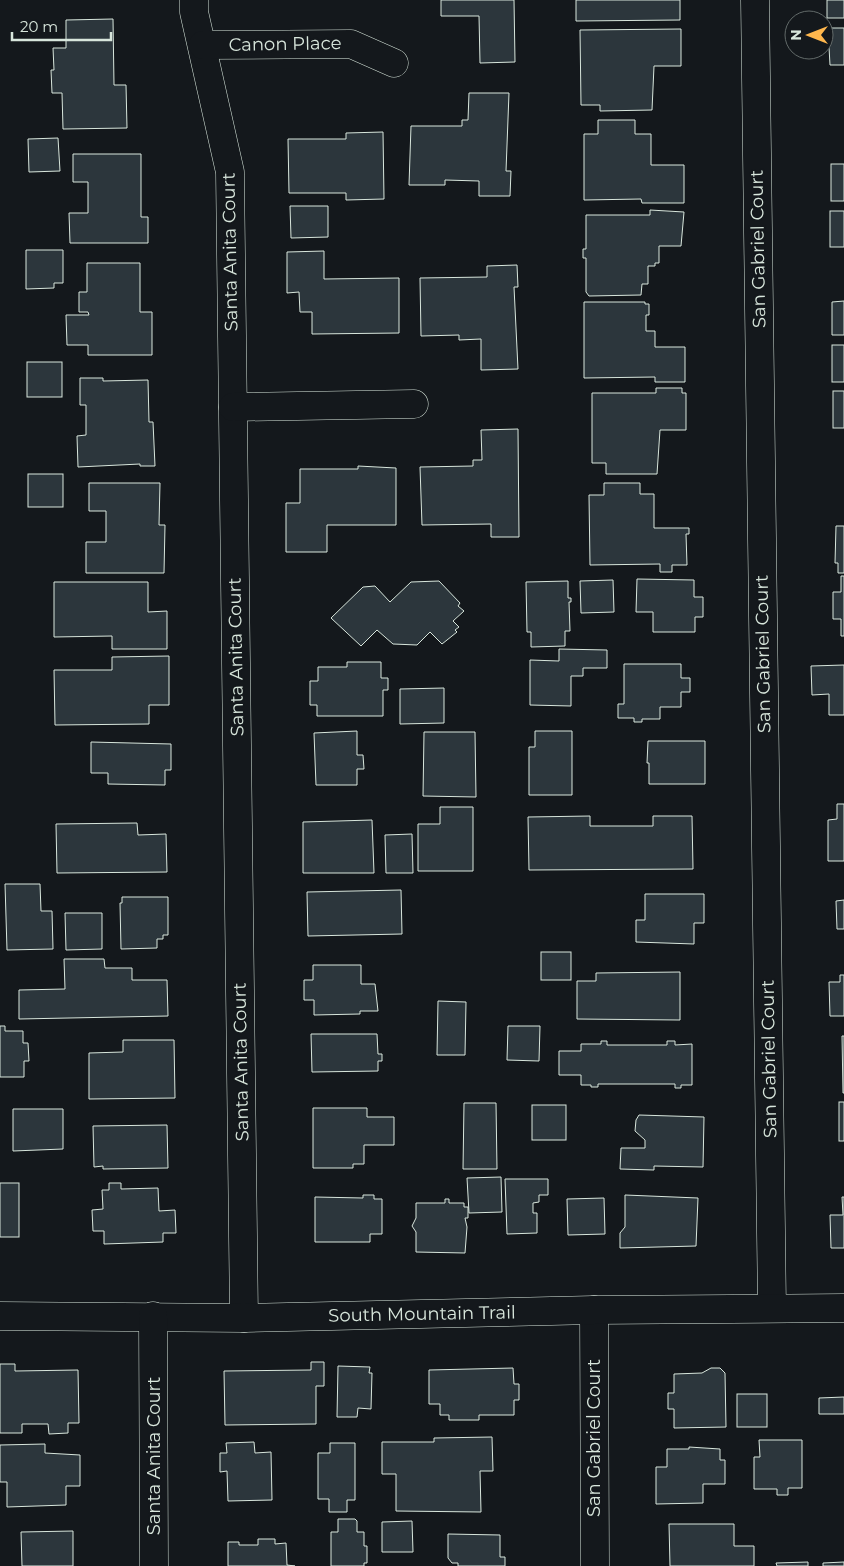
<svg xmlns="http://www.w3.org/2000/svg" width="844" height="1566" viewBox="0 0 844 1566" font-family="Montserrat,sans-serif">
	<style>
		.building { fill: #2c363c; stroke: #d8e6dc }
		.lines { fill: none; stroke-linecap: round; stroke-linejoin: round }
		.minor-casing { stroke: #d8e6dc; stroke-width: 29 }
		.minor { stroke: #14181c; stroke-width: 28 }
		.labels { text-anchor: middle; stroke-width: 4; stroke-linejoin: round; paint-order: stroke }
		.street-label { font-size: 18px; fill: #d8e6dc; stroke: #14181c }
	</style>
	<rect width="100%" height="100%" fill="#14181c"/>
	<!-- building -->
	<g class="building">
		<polygon points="441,0 514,0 515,62 480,63 479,16 441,16"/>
		<polygon points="576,0 680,0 680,20 576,21"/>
		<rect x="827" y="0" width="17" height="18"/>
		<polygon points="113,19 114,85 126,85 127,128 63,129 62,93 52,93 51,70 54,70 53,48 66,48 66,20"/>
		<polygon points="826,28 844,28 844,65 830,65 829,47 826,47"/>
		<polygon points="681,29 681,66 654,66 652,110 600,111 600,105 581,105 580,30"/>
		<polygon points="469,93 509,93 506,171 511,171 510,196 479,196 479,181 445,180 445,185 409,185 411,126 462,126 462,120 468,120"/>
		<polygon points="598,120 635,120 635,134 651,134 651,165 684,165 684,203 642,203 641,199 584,200 584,134 598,134"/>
		<polygon points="383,132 384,199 346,200 346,193 289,193 288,139 346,139 346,133"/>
		<polygon points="58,138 60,171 29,172 28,139"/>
		<polygon points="73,154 141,154 141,217 148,217 148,243 70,243 69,213 88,213 88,182 73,182"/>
		<rect x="831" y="164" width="13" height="37"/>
		<polygon points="290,206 328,206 328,237 291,238"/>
		<polygon points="650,210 684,212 681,246 659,246 659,263 655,263 655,266 648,266 648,284 642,284 641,295 589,296 586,292 586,258 583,258 583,249 586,249 586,215 650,215"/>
		<rect x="830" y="211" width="14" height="36"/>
		<polygon points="26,250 63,250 63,283 54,283 54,288 26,289"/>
		<polygon points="324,251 324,279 399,278 399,333 312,334 312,312 300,312 299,292 287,293 287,252"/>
		<polygon points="87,263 140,263 140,312 152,312 152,355 88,355 88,345 67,345 66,315 89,315 88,312 79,312 79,292 87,292"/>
		<polygon points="517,265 518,287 514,287 518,369 481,370 481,339 459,340 459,335 421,336 420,278 487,277 487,266"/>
		<polygon points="844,301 844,335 832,335 832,302"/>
		<polygon points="584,302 645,302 645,304 649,304 649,315 646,315 646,331 655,331 655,347 685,347 685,382 655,382 655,377 584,378"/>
		<rect x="832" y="345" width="12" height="37"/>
		<rect x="27" y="362" width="35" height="35"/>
		<polygon points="80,378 103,378 103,381 148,380 149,422 153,422 155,466 140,466 140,464 78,467 77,436 86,435 86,405 80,405"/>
		<polygon points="656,388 682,388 682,393 686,393 686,430 660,430 657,474 606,474 606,463 592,463 592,393 656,393"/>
		<rect x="833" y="391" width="11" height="37"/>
		<polygon points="518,429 519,537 491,537 491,524 422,525 420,467 473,466 473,460 482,460 481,430"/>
		<polygon points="358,466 396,468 396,525 327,525 327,552 286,552 286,503 300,503 300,469 358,469"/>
		<rect x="28" y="474" width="35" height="33"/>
		<polygon points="89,483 160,483 159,525 165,525 164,573 86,573 86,542 106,542 106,511 89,511"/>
		<polygon points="604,483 640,483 640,494 654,494 654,528 689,528 689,534 686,534 687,565 672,565 672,572 660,572 660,564 590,565 589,495 604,495"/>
		<polygon points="836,526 844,526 844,573 838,573 838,563 835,563"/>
		<polygon points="841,576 844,576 844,636 841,636 841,619 833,619 833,592 841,592"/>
		<polygon points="637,579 694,580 694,597 703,597 703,617 695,617 695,632 653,632 653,612 636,612"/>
		<polygon points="613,580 614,612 581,613 580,581"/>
		<polygon points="439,581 460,603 458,606 464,611 453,621 459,627 455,630 457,632 442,644 430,632 417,645 393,644 377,630 361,646 331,618 363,587 375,586 390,602 411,582"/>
		<polygon points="568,581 568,598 571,598 571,602 569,602 570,631 565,631 565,646 531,647 531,632 527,632 526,582"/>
		<polygon points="54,582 148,582 148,612 167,611 167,649 112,649 112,636 54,637"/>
		<polygon points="559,649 607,650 607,668 583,668 583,676 571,676 571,706 530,705 530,660 559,661"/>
		<polygon points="169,656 169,705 149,705 149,724 55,725 54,670 112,670 112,657"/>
		<polygon points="347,662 381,662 381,678 388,678 388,690 383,690 383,716 317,716 317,705 310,705 310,681 318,681 318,667 347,667"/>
		<polygon points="624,664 681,664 681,678 690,678 690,692 681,692 681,707 660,707 660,719 642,719 642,722 634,722 634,718 618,718 618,704 624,704"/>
		<polygon points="844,665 844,715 829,715 829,694 812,695 811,666"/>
		<polygon points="444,688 444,723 400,724 400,689"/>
		<polygon points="357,731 357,755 363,755 364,769 357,769 357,785 316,785 314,733"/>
		<polygon points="535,731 572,731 572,795 529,795 529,747 535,747"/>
		<polygon points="424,732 475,732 476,797 423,796"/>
		<polygon points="648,741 705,741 705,784 649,784 649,763 647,763"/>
		<polygon points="91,742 171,744 171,770 165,770 165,785 108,784 108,773 91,773"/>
		<polygon points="837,804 844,804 844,861 828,861 828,820 837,819"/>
		<polygon points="440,807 473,807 473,871 418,871 418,824 440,824"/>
		<polygon points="590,816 590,826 653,826 653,816 692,816 693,869 529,870 528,817"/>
		<polygon points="372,820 374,873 303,873 303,822"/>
		<polygon points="137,823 138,835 166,834 167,872 57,873 56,824"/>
		<polygon points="412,834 413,873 386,873 385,835"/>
		<polygon points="5,884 40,884 41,911 52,911 53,949 7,950"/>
		<polygon points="401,890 402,934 308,936 307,892"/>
		<polygon points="645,894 704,894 704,923 694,923 694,944 636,942 636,920 645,920"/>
		<polygon points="122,897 168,897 168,935 163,935 163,939 157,939 157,948 121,949 120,903 122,903"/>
		<polygon points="844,900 844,929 837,929 836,901"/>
		<polygon points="65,913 102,913 102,949 66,950"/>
		<rect x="541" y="952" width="30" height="28"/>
		<polygon points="64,959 104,959 105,968 132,968 132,980 167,980 168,1016 19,1019 19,990 65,989"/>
		<polygon points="313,965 361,965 361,984 375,984 378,1011 360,1011 360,1014 314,1015 314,1000 304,1000 304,980 313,980"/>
		<polygon points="680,972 680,1020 577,1019 577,981 596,981 596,973"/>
		<polygon points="840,975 844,975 844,1016 830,1016 829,982 840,982"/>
		<polygon points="438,1001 466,1002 465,1055 437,1055"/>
		<polygon points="0,1026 5,1026 5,1031 23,1031 23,1043 28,1043 29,1061 24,1061 24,1077 0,1077"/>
		<polygon points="508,1026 540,1026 539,1061 507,1060"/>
		<polygon points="311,1034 377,1034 378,1054 382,1054 382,1061 378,1061 378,1071 312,1072"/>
		<polygon points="842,1036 844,1036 844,1093 843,1093"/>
		<polygon points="123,1040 174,1040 175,1098 89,1099 89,1053 123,1052"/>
		<polygon points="601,1041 607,1041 607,1045 667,1045 667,1041 675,1041 675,1045 692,1044 692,1085 681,1085 681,1088 675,1088 675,1084 598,1084 598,1087 591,1087 591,1085 581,1085 581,1075 559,1075 559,1051 581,1051 581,1044 601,1044"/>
		<rect x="839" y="1102" width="5" height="39"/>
		<polygon points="464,1103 496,1103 497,1169 463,1169"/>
		<rect x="532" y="1105" width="34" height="35"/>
		<polygon points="313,1108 367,1108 367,1117 394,1117 394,1145 364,1145 364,1164 353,1164 353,1168 313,1168"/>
		<polygon points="13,1109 63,1109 63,1149 13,1151"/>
		<polygon points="639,1115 704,1117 703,1167 654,1166 654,1170 620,1169 621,1148 645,1148 645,1140 635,1131 636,1120"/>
		<polygon points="167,1125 168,1168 103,1169 103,1166 94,1167 93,1126"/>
		<polygon points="501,1177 502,1212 469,1213 467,1178"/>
		<polygon points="505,1179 548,1179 548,1195 539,1195 539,1202 533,1203 533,1213 537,1213 537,1233 507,1234"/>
		<rect x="0" y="1183" width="19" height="54"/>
		<polygon points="109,1183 121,1183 121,1189 158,1188 159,1211 175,1210 176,1233 163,1233 163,1242 104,1244 104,1231 93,1231 92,1210 103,1209 102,1190 109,1190"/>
		<polygon points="363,1195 374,1195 374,1199 382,1199 382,1234 370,1234 370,1242 315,1242 315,1197 363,1198"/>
		<polygon points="625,1195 698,1198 696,1246 620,1248 620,1233 625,1227"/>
		<polygon points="842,1197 844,1197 844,1248 831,1248 830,1215 843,1215"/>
		<polygon points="604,1198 605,1234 568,1235 567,1199"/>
		<polygon points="445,1199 449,1199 449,1203 464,1203 464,1207 468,1207 468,1218 465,1218 467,1227 465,1253 416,1252 416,1232 412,1226 416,1218 416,1203 445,1203"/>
		<polygon points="311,1362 324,1362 324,1386 316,1386 316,1424 225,1425 224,1371 311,1370"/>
		<polygon points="0,1364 15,1364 15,1371 78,1370 79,1423 68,1423 68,1433 49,1434 48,1424 22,1424 22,1433 0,1433"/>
		<polygon points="338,1366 370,1367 369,1373 372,1373 371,1409 358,1408 357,1417 337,1417"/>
		<polygon points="513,1368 514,1384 519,1384 519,1400 514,1400 514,1415 479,1415 479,1420 449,1420 449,1415 440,1415 440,1404 429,1404 429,1370"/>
		<polygon points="711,1368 720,1368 725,1373 726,1427 674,1428 674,1409 668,1409 668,1393 674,1393 674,1374 702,1373"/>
		<rect x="737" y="1394" width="30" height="33"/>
		<polygon points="844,1397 844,1414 819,1414 819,1398"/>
		<polygon points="492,1437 493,1471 480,1471 481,1512 396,1511 396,1474 382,1474 382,1442 434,1442 434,1438"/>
		<polygon points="759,1440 802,1440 802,1488 788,1488 788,1495 777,1495 777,1489 754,1489 754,1457 760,1457"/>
		<polygon points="254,1442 255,1453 271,1452 272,1500 228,1501 227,1471 220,1472 220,1453 227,1453 226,1443"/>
		<polygon points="330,1443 355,1443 355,1500 347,1500 347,1512 329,1512 329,1499 318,1499 318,1453 330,1453"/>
		<polygon points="45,1444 45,1453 80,1455 80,1486 66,1486 66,1505 7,1507 7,1482 0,1482 0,1445"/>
		<polygon points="689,1447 720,1449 720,1460 725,1460 725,1484 703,1484 703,1503 656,1504 656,1467 667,1467 667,1449 689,1449"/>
		<polygon points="338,1519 355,1519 357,1521 357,1532 364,1532 364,1546 367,1546 367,1563 364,1563 364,1566 331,1566 331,1532 338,1532"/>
		<polygon points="412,1521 413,1552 382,1552 382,1522"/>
		<polygon points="669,1524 734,1524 734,1546 754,1546 754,1566 670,1566"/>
		<polygon points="73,1531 73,1566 22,1566 21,1532"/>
		<polygon points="448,1534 500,1535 500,1557 505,1557 505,1566 458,1566 458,1563 452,1563 448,1558"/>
		<polygon points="258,1539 275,1539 275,1544 286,1543 287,1565 295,1566 228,1566 228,1542 239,1542 239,1545 258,1545"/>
		<polygon points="808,1562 808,1566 777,1566 776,1563"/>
		<polygon points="844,1562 844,1566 823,1566 823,1563"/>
	</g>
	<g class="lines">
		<!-- minor casing -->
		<g class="minor-casing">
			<g id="minor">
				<polyline points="194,0 194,12 230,172 244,1318"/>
				<polyline points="755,0 772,1308"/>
				<polyline points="203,45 351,44 394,63"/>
				<polyline points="233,407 414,404"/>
				<polyline points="594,1310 595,1566"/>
				<polyline points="0,1316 244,1318 594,1310 844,1308"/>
				<polyline points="153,1316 154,1566"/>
			</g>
		</g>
		<!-- minor -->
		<use href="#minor" class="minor"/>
	</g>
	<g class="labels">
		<!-- street labels -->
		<g class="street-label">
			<text transform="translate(285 44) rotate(-1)" y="6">Canon Place</text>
			<text transform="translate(758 249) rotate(-91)" y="6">San Gabriel Court</text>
			<text transform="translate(230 252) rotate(-91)" y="6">Santa Anita Court</text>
			<text transform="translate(763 654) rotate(-91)" y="6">San Gabriel Court</text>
			<text transform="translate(236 657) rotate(-91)" y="6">Santa Anita Court</text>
			<text transform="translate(769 1059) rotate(-91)" y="6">San Gabriel Court</text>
			<text transform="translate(241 1062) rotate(-91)" y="6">Santa Anita Court</text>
			<text transform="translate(422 1314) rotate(-1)" y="6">South Mountain Trail</text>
			<text transform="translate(594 1438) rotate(-90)" y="6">San Gabriel Court</text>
			<text transform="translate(154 1456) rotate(-90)" y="6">Santa Anita Court</text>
		</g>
	</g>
	<!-- north arrow -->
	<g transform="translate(809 35) rotate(270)"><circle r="24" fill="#14181c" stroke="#626a69"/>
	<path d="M0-4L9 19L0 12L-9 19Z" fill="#ffb74d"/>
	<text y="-8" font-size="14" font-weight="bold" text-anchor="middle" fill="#d8e6dc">N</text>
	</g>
	<!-- scale -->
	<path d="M12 32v8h99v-8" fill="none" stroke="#d8e6dc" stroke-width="2.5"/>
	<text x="20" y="32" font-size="15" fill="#d8e6dc" stroke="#14181c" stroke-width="4" paint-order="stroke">20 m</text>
</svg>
